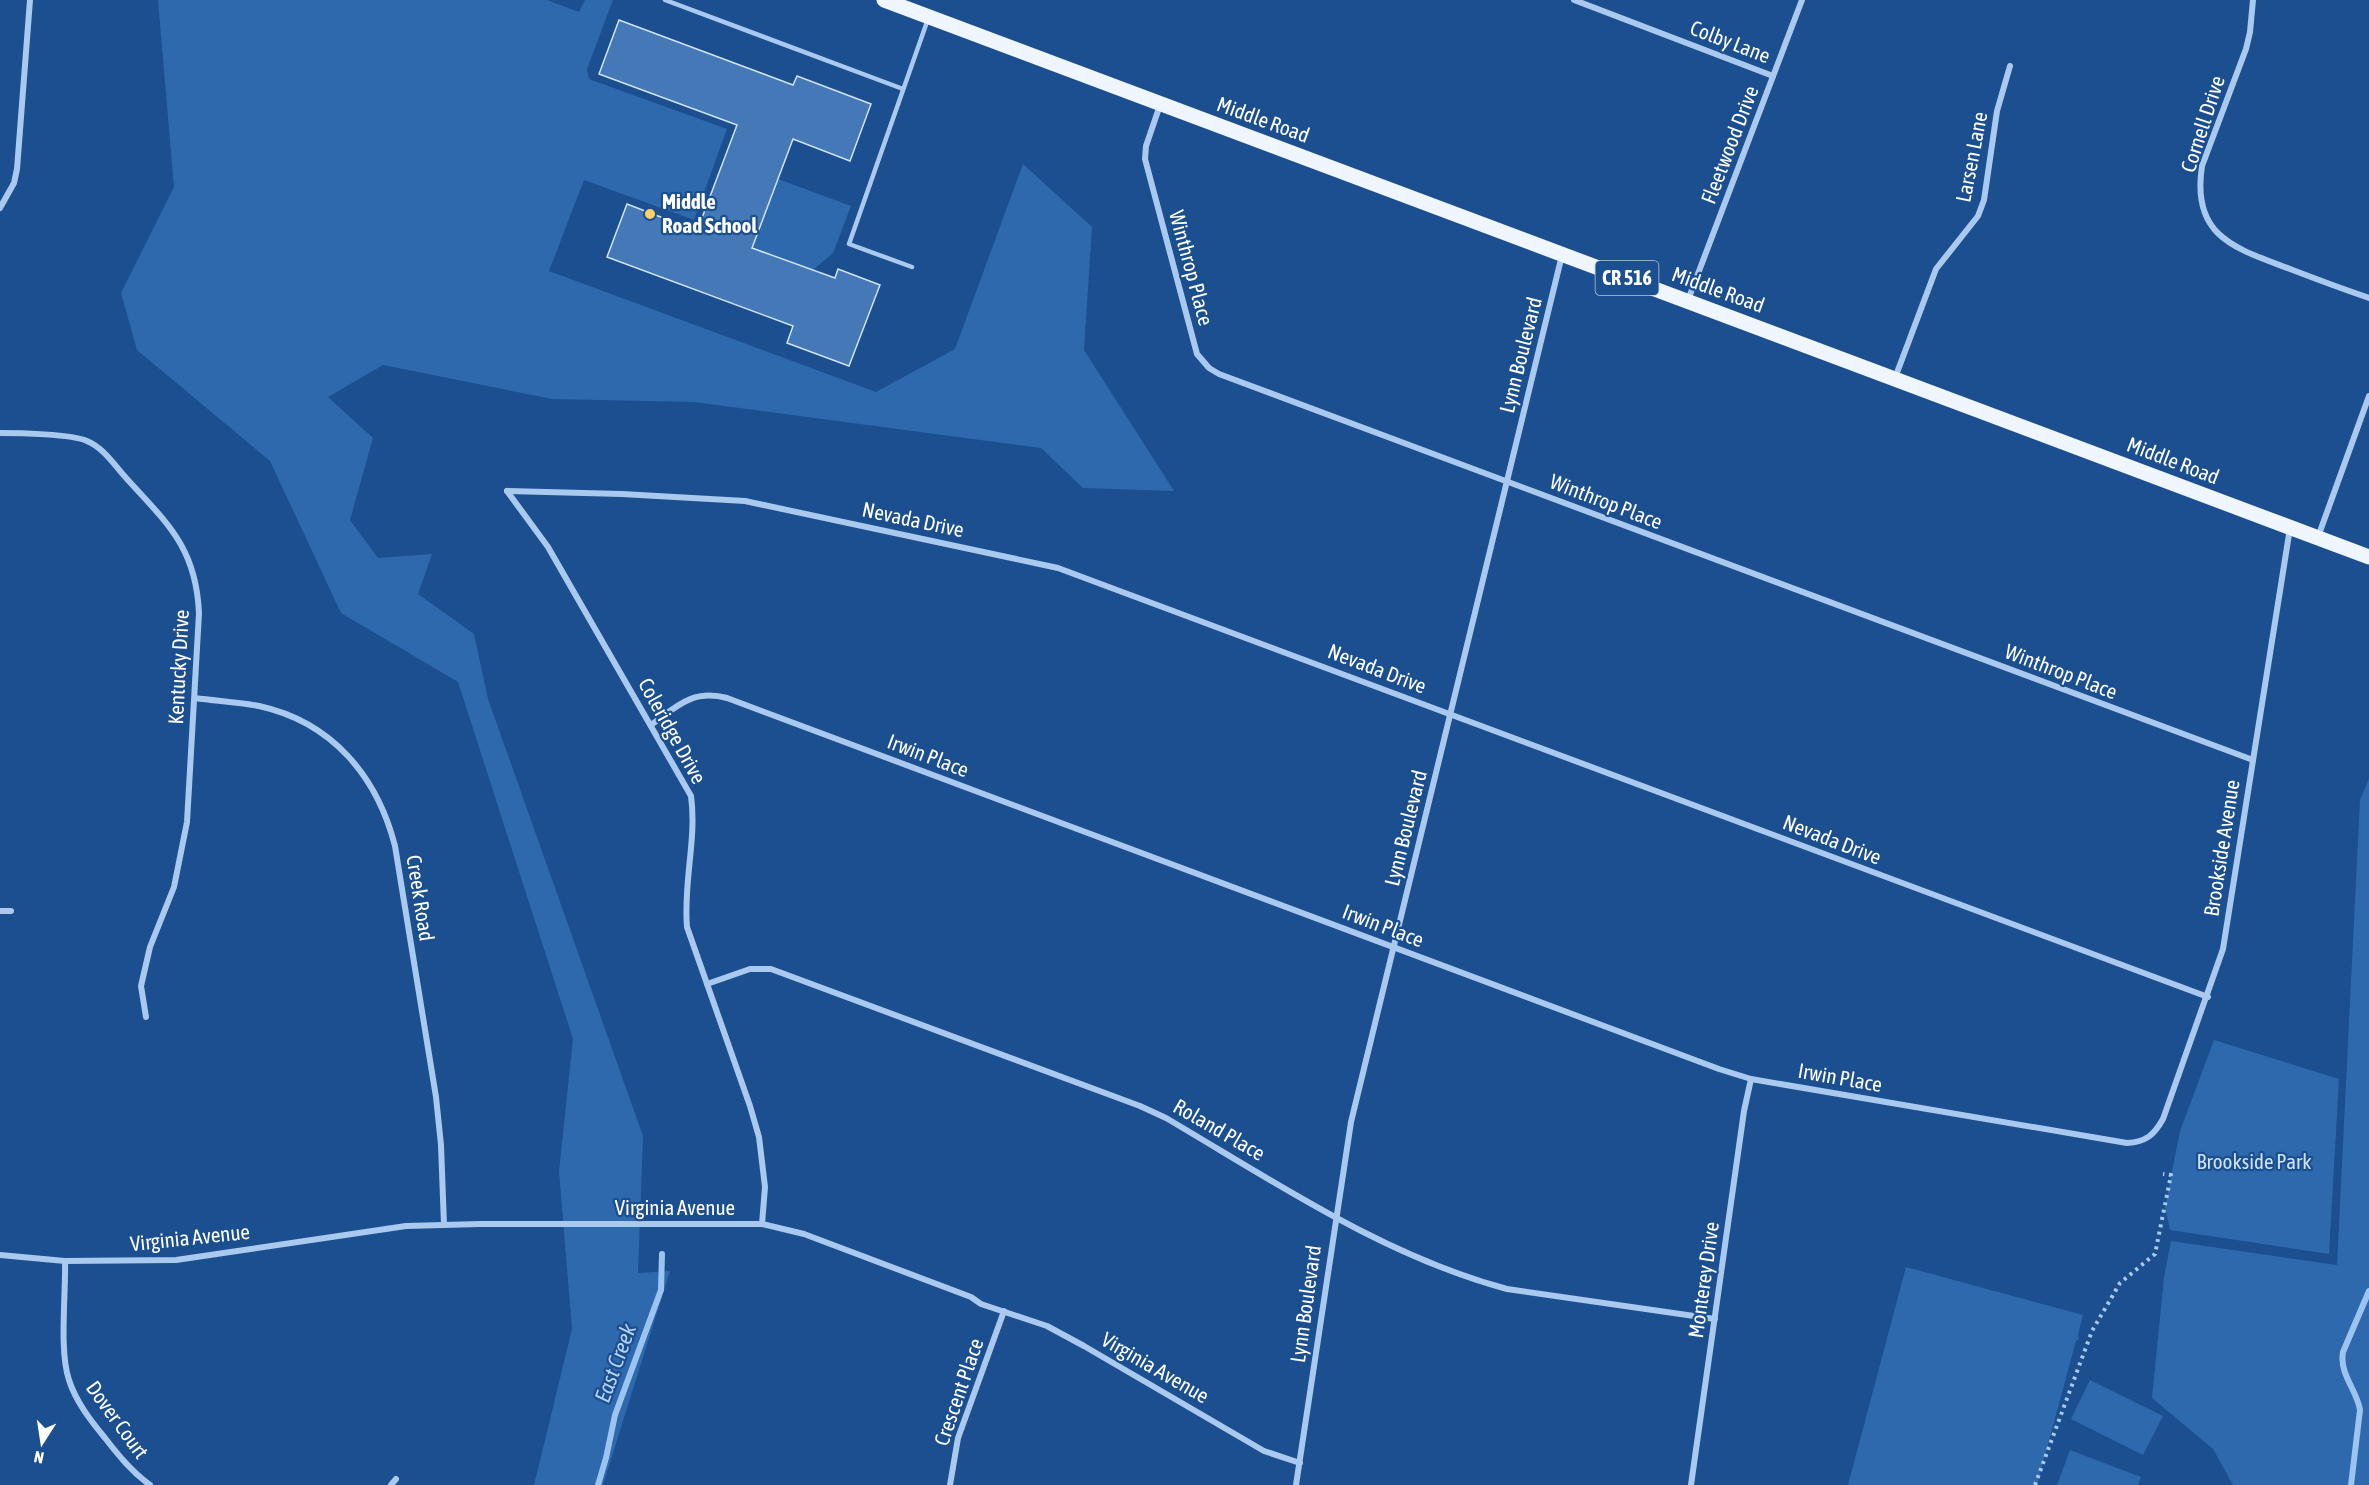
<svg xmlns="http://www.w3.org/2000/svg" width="2369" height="1485" viewBox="0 0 2369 1485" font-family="'Asap Condensed',sans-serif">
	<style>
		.green { fill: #2e69ad }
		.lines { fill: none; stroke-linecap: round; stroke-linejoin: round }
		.stream { stroke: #9cc4f0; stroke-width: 6 }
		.building { fill: #4478b7; stroke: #cfe3fa; stroke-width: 1.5 }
		.path { stroke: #a9c9ee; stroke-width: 4; stroke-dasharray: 3 4.5; stroke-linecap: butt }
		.service { stroke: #a9c9ee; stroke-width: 4.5 }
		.minor { stroke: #a9c9ee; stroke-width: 6 }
		.primary { stroke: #f0f6ff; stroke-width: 15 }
		.poi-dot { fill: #ffd166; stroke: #1b4f8f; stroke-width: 2 }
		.labels { text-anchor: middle; stroke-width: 4.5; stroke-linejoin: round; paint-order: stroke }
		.shield { fill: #1b4f8f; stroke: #bbcadd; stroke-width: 1.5 }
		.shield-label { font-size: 20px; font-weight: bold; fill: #fff }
		.street-label { font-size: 21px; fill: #fff; stroke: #1b4f8f }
		.poi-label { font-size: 21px; font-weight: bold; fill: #fff; stroke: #1b4f8f; text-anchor: start }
		.park-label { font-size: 21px; fill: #cfe3fa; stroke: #1b4f8f }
		.water-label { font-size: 22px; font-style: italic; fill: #b5d3f5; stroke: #1b4f8f }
	</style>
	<rect width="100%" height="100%" fill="#1b4f8f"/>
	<!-- green -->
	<g class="green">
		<polygon points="158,0 547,0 579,12 585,0 613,0 587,69 589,79 727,129 694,220 584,180 549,271 876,392 955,349 1023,164 1092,227 1084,350 1174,491 1083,488 1041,448 694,402 552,399 383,365 328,397 373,438 350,520 378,558 432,554 418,594 474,634 488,699 643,1136 638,1273 670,1271 603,1485 534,1485 572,1329 559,1171 573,1039 458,682 341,613 270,461 137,350 121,293 174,187"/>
		<polygon points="778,179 851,206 833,253 813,270 752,248"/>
		<polygon points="2369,779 2369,1485 2233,1485 2213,1449 2152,1398 2164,1277 2171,1241 2337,1265 2360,800"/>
		<polygon points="2214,1040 2339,1079 2329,1254 2170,1230 2165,1207 2180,1131"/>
		<polygon points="1906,1267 2083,1315 2078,1335 2079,1339 2076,1341 2037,1485 1848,1485"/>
		<polygon points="2090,1380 2163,1416 2143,1455 2071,1419"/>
		<polygon points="2070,1450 2141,1477 2138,1485 2057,1485"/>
	</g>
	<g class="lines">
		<!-- stream -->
		<g class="stream">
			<polyline points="598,1485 606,1458 615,1415 661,1290 662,1254"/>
			<path d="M 2351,1485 L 2360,1410 C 2357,1390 2339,1374 2343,1352 L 2369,1291"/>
		</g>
	</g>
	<!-- building -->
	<polygon class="building" points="619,20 793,85 797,76 871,104 850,161 793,139 752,248 835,278 838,269 880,285 849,366 787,343 793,326 607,257 627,204 697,231 737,125 599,74"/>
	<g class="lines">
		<!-- path -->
		<polyline class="path" points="2035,1485 2092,1331 2120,1283 2155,1254 2171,1175 2163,1174"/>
		<!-- service -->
		<g class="service">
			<polyline points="665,0 903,89"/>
			<polyline points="912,267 849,244 928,19"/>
		</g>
		<!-- minor -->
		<g class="minor">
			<polyline points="1574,0 1773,76"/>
			<path d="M 2253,0 L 2250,32 L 2246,49 L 2202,166 C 2191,237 2235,248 2290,269 C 2316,279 2343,289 2369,298"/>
			<polyline points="1160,105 1146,146 1145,159 1197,354 1209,368 1219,374 2253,760"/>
			<polyline points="0,208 14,183 17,169 30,0"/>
			<polyline points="1688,300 1802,0"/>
			<polyline points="1895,378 1936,269 1978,216 1984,200 1997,111 2010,66"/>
			<path d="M 0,433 C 18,433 72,434 87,441 C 104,448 115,466 127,479 C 168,524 196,548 199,613 L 187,822 L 174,887 L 150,947 L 141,986 L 146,1017"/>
			<polyline points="507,491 622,494 745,501 1058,568 2208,997"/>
			<path d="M 507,491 L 548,547 L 691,796 C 697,839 683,883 687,927 L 750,1106 L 759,1137 L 765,1187 L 762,1224"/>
			<polyline points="2318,537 2369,396"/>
			<path d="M 195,698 C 216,701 238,702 259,706 C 332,722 377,776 395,846 L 436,1097 L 441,1145 L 444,1225"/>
			<path d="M 651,725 C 677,706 693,689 727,698 L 1719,1069 L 1751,1079 L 2127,1143 C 2146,1142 2154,1135 2163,1119 L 2223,949 L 2290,528"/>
			<polyline points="0,911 11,911"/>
			<path d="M 707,984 L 750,969 L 771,969 L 1140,1106 L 1166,1118 C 1275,1182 1384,1256 1507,1289 L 1715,1319"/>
			<polyline points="0,1255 65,1261 176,1260 406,1226 480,1224 762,1224 804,1234 971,1297 981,1304 1047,1326 1084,1346 1264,1451 1300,1463"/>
			<path d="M 65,1261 C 66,1294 59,1351 69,1380 C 76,1402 91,1421 105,1438 C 119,1456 132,1472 150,1485"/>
			<polyline points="391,1485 396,1479"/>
			<polyline points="950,1485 958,1438 1004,1311"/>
			<polyline points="1296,1485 1351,1122 1562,255"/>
			<polyline points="1691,1485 1744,1111 1751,1079"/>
		</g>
		<!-- primary -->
		<polyline class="primary" points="884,0 2369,557"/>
	</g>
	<!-- markers -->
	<circle class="poi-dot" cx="650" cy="214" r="6"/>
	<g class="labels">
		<!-- shield labels -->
		<rect class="shield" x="1595.5" y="261" width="63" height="34" rx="4.5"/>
		<g class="shield-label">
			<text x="1627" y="285">CR 516</text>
		</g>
		<!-- street labels -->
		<g class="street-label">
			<text transform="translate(1730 42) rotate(21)" y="7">Colby Lane</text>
			<text transform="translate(1263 120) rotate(20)" y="7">Middle Road</text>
			<text transform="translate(2203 124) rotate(-72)" y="7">Cornell Drive</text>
			<text transform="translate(1730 145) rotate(-69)" y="7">Fleetwood Drive</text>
			<text transform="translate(1972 157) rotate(-79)" y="7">Larsen Lane</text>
			<text transform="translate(1191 268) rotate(75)" y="7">Winthrop Place</text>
			<text transform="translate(1718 290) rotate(20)" y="7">Middle Road</text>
			<text transform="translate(1521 355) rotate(-76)" y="7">Lynn Boulevard</text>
			<text transform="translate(2173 461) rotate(21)" y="7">Middle Road</text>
			<text transform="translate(1606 502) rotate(21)" y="7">Winthrop Place</text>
			<text transform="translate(913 520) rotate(12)" y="7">Nevada Drive</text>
			<text transform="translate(179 667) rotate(-87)" y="7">Kentucky Drive</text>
			<text transform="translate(1377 669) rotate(21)" y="7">Nevada Drive</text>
			<text transform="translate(2061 672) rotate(21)" y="7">Winthrop Place</text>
			<text transform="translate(672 731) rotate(61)" y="7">Coleridge Drive</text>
			<text transform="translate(928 756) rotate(21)" y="7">Irwin Place</text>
			<text transform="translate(1406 828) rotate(-76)" y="7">Lynn Boulevard</text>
			<text transform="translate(1832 840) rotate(21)" y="7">Nevada Drive</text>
			<text transform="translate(2222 848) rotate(-81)" y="7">Brookside Avenue</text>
			<text transform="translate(420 898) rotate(81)" y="7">Creek Road</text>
			<text transform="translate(1383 926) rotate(21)" y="7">Irwin Place</text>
			<text transform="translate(1840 1078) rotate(10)" y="7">Irwin Place</text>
			<text transform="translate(1219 1130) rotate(30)" y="7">Roland Place</text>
			<text x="675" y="1215">Virginia Avenue</text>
			<text transform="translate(190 1238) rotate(-6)" y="7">Virginia Avenue</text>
			<text transform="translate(1704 1280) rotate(-82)" y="7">Monterey Drive</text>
			<text transform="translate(1306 1304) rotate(-82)" y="7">Lynn Boulevard</text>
			<text transform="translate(1155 1368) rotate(30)" y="7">Virginia Avenue</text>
			<text transform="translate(959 1392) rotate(-71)" y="7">Crescent Place</text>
			<text transform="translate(117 1420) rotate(54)" y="7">Dover Court</text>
		</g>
		<!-- poi labels -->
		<g class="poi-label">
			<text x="662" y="209">Middle<tspan x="662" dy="24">Road School</tspan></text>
		</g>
		<!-- park labels -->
		<g class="park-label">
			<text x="2254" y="1169">Brookside Park</text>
		</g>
		<!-- water labels -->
		<g class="water-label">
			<text transform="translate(615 1363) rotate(-70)" y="8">East Creek</text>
		</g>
	</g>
	<!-- north arrow -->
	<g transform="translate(42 1443) rotate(192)" stroke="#1b4f8f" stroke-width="4.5" paint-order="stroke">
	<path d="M0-4.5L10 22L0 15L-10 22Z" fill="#ffffff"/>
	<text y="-9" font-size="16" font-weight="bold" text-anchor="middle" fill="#ffffff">N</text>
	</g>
</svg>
